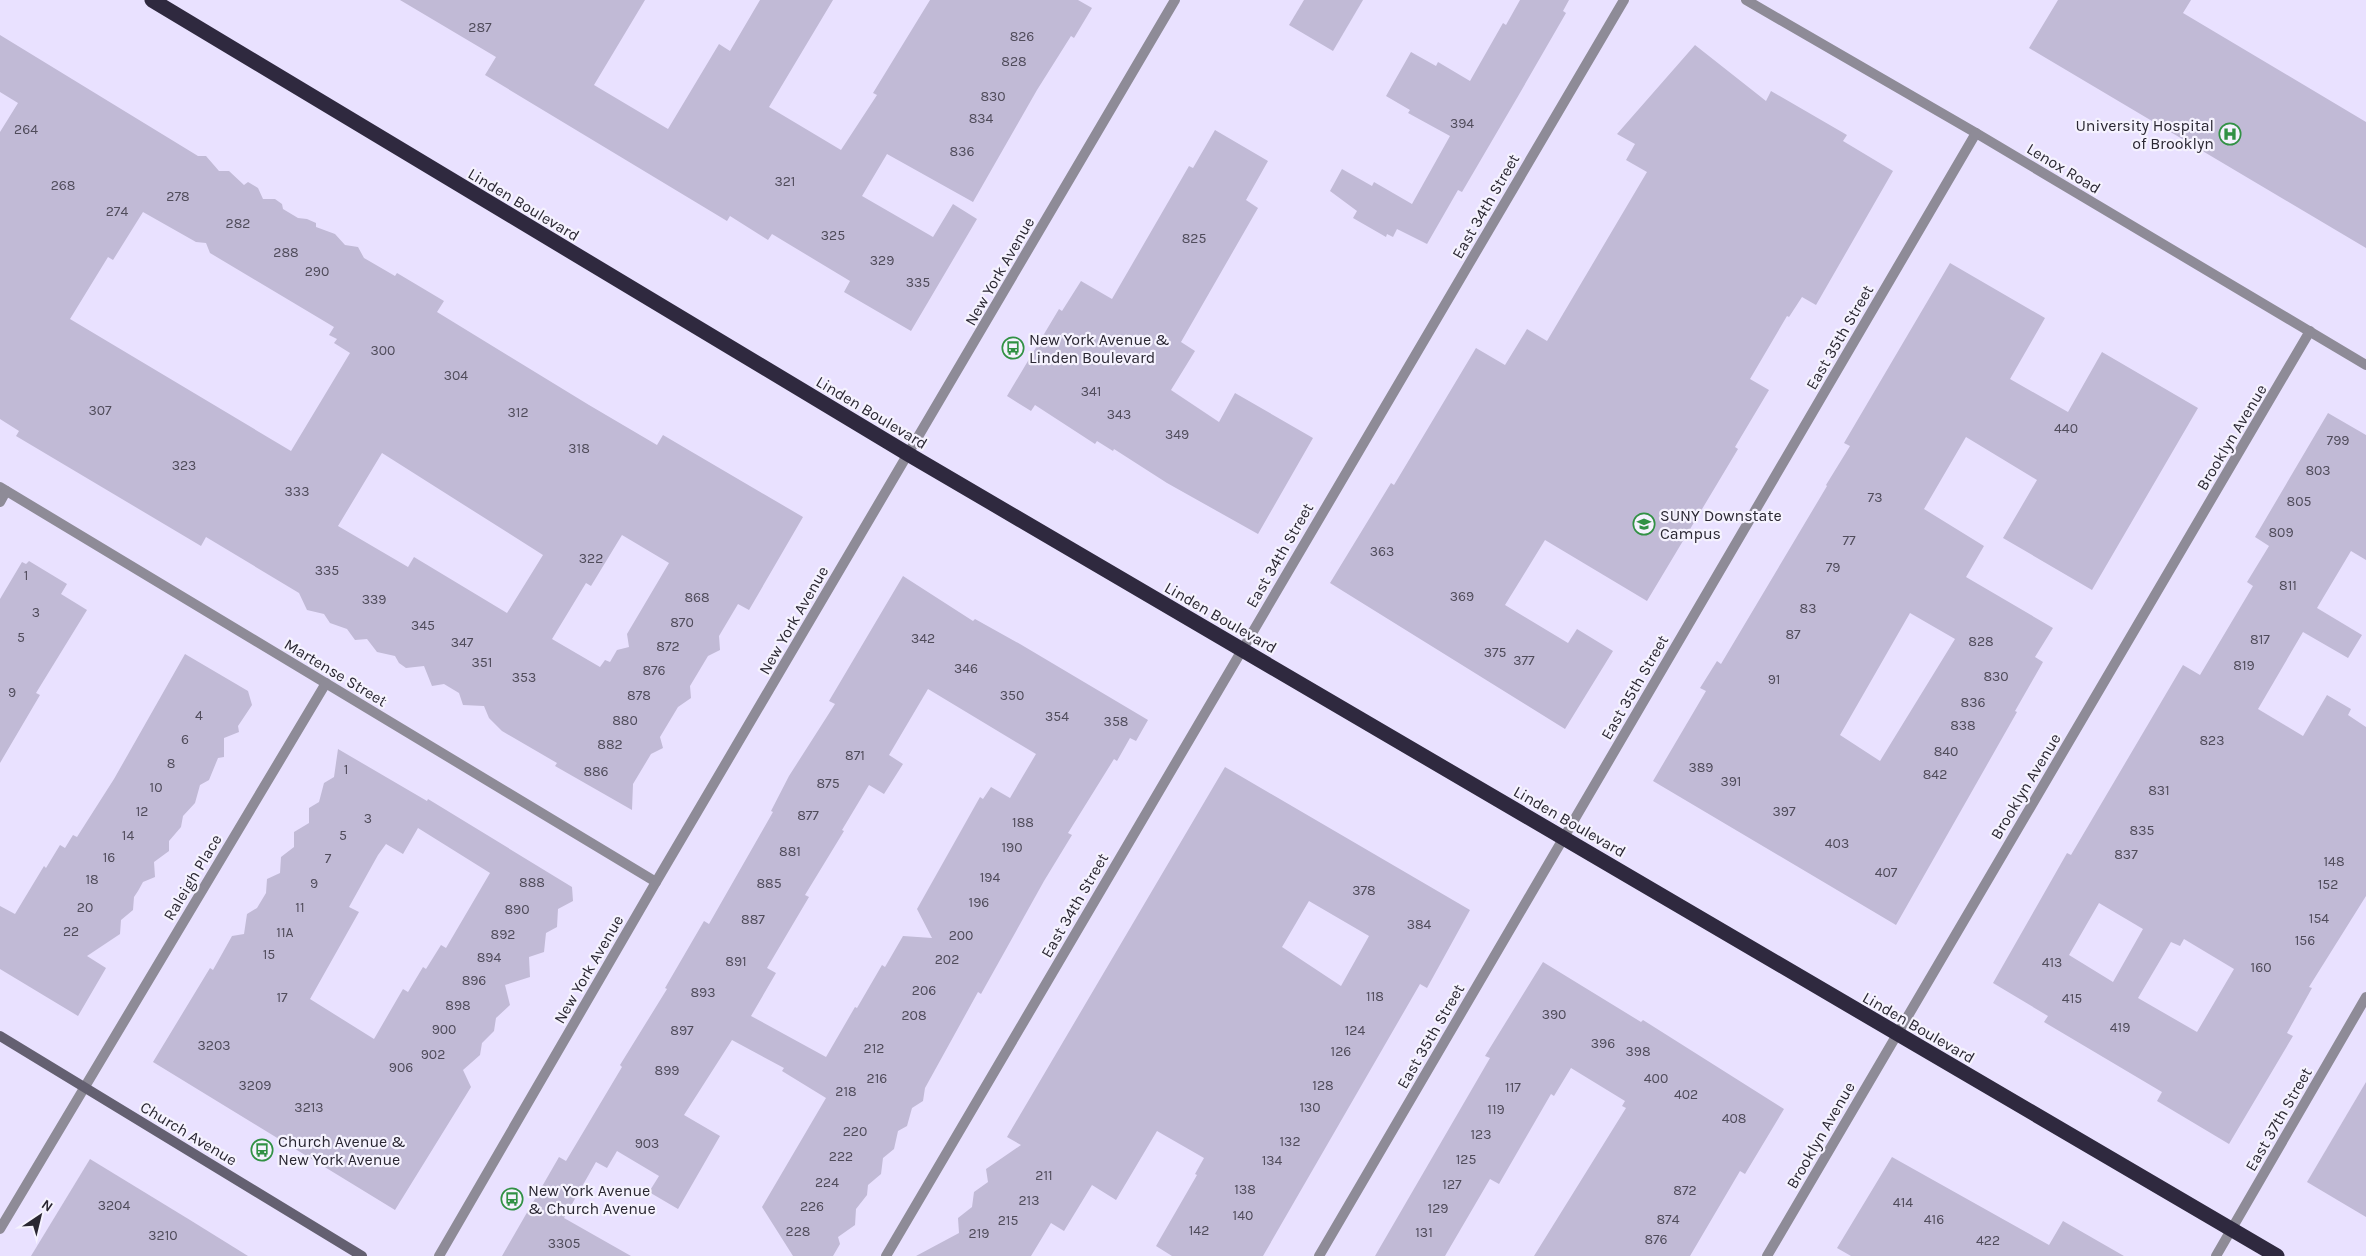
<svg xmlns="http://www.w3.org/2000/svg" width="2366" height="1256" viewBox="0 0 2366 1256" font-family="Karla,sans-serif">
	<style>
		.building { fill: #c1bad6; fill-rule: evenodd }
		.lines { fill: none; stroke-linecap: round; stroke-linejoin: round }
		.street { stroke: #8e8b97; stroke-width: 10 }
		.secondary { stroke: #646071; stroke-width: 10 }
		.highway { stroke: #2f293f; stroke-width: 15 }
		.labels { text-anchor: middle; stroke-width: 4.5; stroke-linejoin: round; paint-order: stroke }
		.number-label { font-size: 14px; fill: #504c5b }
		.poi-label { font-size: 16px; fill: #2a2732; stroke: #f5f2fe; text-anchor: start }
		.street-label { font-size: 16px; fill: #2a2732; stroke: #f5f2fe }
	</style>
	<rect width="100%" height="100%" fill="#e9e1ff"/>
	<!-- building -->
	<g class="building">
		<polygon points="400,0 645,0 594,85 668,129 719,44 730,51 760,0 833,0 769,107 841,150 877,95 873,93 930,0 1078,0 1092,8 1074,38 1071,36 1037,90 973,202 887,154 862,196 933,237 953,204 977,219 911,331 844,292 850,281 772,234 768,240 730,216 727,221 485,75 496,57"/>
		<polygon points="1304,0 1363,0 1333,51 1289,25"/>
		<polygon points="1520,0 1569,0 1563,11 1566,13 1517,98 1462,192 1458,190 1427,244 1397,229 1393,237 1387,234 1386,237 1353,218 1357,211 1330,191 1342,169 1372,186 1374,182 1412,204 1450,136 1408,113 1410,110 1386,96 1411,52 1436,66 1438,62 1470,81 1503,23 1506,25"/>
		<polygon points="2058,0 2191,0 2183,13 2366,122 2366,248 2029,48"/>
		<path d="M 0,35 L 198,156 L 206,156 L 219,171 L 229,171 L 244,185 L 248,182 L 258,188 L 263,199 L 275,199 L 282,204 L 283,209 L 298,218 L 307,219 L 316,223 L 316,227 L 335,234 L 345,245 L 358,247 L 364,258 L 395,276 L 397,273 L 444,301 L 437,312 L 589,405 L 657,445 L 663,435 L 803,517 L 749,610 L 738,604 L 719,636 L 720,650 L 708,656 L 690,686 L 691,698 L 678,707 L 660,737 L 663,748 L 651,754 L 633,784 L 632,810 L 555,766 L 557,763 L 502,731 L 489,718 L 484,706 L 463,705 L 459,693 L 444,684 L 432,686 L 424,666 L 406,668 L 399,663 L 395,656 L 377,652 L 367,639 L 355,640 L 347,629 L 330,623 L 324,614 L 307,610 L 299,593 L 206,537 L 201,546 L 16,436 L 19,431 L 0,419 L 0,132 L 18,103 L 0,92 ZM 143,212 L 196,242 L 206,243 L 210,253 L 334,327 L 329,335 L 337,339 L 334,343 L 350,353 L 291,451 L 70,319 L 108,257 L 113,260 ZM 382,453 L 543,555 L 507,613 L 414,557 L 408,567 L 338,526 ZM 622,535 L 669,563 L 627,634 L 629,647 L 617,650 L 610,662 L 605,660 L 600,667 L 552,639 L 586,583 L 591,586 Z"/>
		<polygon points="1695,45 1766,101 1771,91 1847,135 1843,141 1893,171 1816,305 1802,297 1789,317 1787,316 1750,379 1769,390 1735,447 1738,449 1647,601 1545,540 1505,605 1568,643 1577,629 1613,651 1565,729 1330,583 1391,483 1394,485 1476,348 1505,365 1527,329 1547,341 1647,172 1626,160 1635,144 1617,134"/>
		<polygon points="1215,130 1268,161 1246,200 1258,208 1181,342 1195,351 1171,390 1219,422 1235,393 1313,438 1258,534 1167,483 1114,449 1113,451 1097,441 1095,444 1035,405 1031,411 1007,396 1059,309 1062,311 1081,281 1112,299 1189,166 1193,168"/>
		<path d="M 1950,263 L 2045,318 L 2010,379 L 2068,412 L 2102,352 L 2198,408 L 2092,590 L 2003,538 L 2037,480 L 1966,437 L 1924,509 L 1984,546 L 1966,577 L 2053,628 L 2035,657 L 2043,662 L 2015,711 L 2017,712 L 1896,925 L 1653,781 L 1706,691 L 1700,688 L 1717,661 L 1721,664 L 1827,486 L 1826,485 L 1850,446 L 1844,443 ZM 1910,613 L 1955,639 L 1880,761 L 1840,735 Z"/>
		<path d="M 2328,413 L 2366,435 L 2366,560 L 2351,551 L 2317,608 L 2362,635 L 2348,658 L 2303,632 L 2258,709 L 2303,736 L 2327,695 L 2351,709 L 2348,715 L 2366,727 L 2366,896 L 2309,987 L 2312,988 L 2287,1033 L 2293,1036 L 2229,1144 L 2157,1101 L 2162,1092 L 2044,1022 L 2048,1016 L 1993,983 L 2067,853 L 2071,855 L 2183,665 L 2200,675 L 2253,586 L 2247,582 L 2269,546 L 2255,537 ZM 2099,903 L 2143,929 L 2113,982 L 2069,955 ZM 2184,939 L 2234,969 L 2197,1032 L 2138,998 L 2171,942 L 2180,946 Z"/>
		<polygon points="29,561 67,584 61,594 87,610 36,693 40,695 0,763 0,599 22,562 26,564"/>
		<path d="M 903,576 L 973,621 L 975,619 L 1020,644 L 1148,720 L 1136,741 L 1130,738 L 1117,761 L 1114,759 L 1068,833 L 1072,835 L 1044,881 L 981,994 L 978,992 L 925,1088 L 923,1101 L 912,1108 L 907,1126 L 898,1131 L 894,1149 L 883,1158 L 881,1174 L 868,1185 L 867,1195 L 856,1209 L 855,1225 L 838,1237 L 840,1244 L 833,1256 L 793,1256 L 762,1207 L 826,1098 L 782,1071 L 784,1068 L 732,1040 L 684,1115 L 720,1136 L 678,1209 L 649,1192 L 659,1176 L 617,1151 L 607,1168 L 596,1162 L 564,1218 L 631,1256 L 502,1256 L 559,1157 L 566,1161 L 622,1067 L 620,1065 L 667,989 L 665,988 L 704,921 L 709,924 L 773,812 L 771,811 L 789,776 L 835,704 L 829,701 ZM 928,689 L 1036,754 L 1010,798 L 991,787 L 983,799 L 980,797 L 917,909 L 932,938 L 903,936 L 885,967 L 882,965 L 857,1008 L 855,1007 L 826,1057 L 751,1016 L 776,973 L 767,968 L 809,897 L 805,895 L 844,831 L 842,830 L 869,785 L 884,794 L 903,764 L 889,755 Z"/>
		<polygon points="185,654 248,691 252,705 238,726 239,732 224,738 224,757 218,758 209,780 200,785 195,803 183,816 181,827 169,841 169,851 154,862 155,877 143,882 138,891 134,897 133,910 121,920 120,934 87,956 106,968 78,1016 0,969 0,906 15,914 44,866 46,868 60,845 65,848 73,835 77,837 114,779"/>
		<path d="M 338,749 L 427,801 L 428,799 L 572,887 L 573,901 L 558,909 L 557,927 L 546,933 L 544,952 L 529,957 L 530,977 L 505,985 L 510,1005 L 496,1018 L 494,1031 L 482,1043 L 480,1055 L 463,1070 L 471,1087 L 395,1210 L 153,1062 L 210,968 L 213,970 L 232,936 L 244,934 L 247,914 L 257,908 L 266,893 L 267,879 L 280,873 L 281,857 L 294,847 L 294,832 L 309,823 L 309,808 L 319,802 L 324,783 L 334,777 ZM 418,828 L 490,873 L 446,948 L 441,945 L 426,969 L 423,967 L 408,992 L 403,989 L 374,1039 L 310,999 L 359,912 L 349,907 L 378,855 L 386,844 L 403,854 Z"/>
		<path d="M 1225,767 L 1470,910 L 1427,988 L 1420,984 L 1263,1256 L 1172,1256 L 1156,1246 L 1197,1175 L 1195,1174 L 1204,1158 L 1157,1131 L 1116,1200 L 1092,1185 L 1064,1231 L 1051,1223 L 1031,1256 L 916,1256 L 959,1233 L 958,1218 L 972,1207 L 974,1192 L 988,1182 L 986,1169 L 1021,1145 L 1007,1137 ZM 1309,901 L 1369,936 L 1341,986 L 1282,947 Z"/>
		<polygon points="1543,962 1641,1022 1643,1020 1784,1109 1745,1174 1740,1171 1690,1256 1534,1256 1626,1108 1622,1106 1625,1101 1571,1068 1554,1096 1551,1094 1499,1184 1490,1179 1445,1256 1375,1256 1490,1058 1485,1056"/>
		<polygon points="2366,1082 2366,1217 2307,1182"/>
		<polygon points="1892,1157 2049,1245 2063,1221 2124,1256 1851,1256 1837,1248"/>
		<polygon points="90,1159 190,1220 248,1256 31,1256"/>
	</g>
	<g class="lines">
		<!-- street -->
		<g class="street">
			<polyline points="1746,0 1976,133 2366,365"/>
			<polyline points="0,487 656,882"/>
			<polyline points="0,502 6,491"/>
			<polyline points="0,1229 326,683"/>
			<polyline points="439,1256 656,882 1175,0"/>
			<polyline points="886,1256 1624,0"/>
			<polyline points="1319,1256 1976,133"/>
			<polyline points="1767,1256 2310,331"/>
			<polyline points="2216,1256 2366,997"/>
		</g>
		<!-- secondary -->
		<polyline class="secondary" points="0,1036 362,1256"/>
		<!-- highway -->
		<polyline class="highway" points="152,0 908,454 2277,1256"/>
	</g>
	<!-- icons -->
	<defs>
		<g id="hospital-ring" transform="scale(1.125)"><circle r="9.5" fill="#f5f2fe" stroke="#319144" stroke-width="1.5"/><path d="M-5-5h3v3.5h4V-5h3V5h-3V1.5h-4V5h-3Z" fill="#319144"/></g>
		<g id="bus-ring" transform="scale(1.125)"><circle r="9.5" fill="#f5f2fe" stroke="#319144" stroke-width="1.5"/><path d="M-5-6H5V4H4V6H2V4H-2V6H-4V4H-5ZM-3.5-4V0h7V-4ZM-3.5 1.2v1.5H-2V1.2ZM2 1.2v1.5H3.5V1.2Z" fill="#319144"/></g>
		<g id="university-ring" transform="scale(1.125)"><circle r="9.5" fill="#f5f2fe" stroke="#319144" stroke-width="1.5"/><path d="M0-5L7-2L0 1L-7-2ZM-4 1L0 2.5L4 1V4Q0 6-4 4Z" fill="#319144"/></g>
	</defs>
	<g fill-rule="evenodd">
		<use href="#hospital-ring" x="2230" y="134"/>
		<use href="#bus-ring" x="1013" y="348"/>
		<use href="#university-ring" x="1644" y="524"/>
		<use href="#bus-ring" x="262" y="1150"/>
		<use href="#bus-ring" x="512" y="1199"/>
	</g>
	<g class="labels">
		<!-- number labels -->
		<g class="number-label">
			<text x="480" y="32">287</text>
			<text x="1022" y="41">826</text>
			<text x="1014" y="66">828</text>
			<text x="993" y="101">830</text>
			<text x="981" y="123">834</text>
			<text x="1462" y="128">394</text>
			<text x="26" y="134">264</text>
			<text x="962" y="156">836</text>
			<text x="785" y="186">321</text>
			<text x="63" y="190">268</text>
			<text x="178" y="201">278</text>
			<text x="117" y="216">274</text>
			<text x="238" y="228">282</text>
			<text x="833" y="240">325</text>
			<text x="1194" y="243">825</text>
			<text x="286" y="257">288</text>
			<text x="882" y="265">329</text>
			<text x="317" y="276">290</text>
			<text x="918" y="287">335</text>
			<text x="383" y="355">300</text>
			<text x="456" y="380">304</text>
			<text x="1091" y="396">341</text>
			<text x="100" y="415">307</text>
			<text x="518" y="417">312</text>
			<text x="1119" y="419">343</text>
			<text x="2066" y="433">440</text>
			<text x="1177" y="439">349</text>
			<text x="2338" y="445">799</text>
			<text x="579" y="453">318</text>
			<text x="184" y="470">323</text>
			<text x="2318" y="475">803</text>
			<text x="297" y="496">333</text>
			<text x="1875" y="502">73</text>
			<text x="2299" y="506">805</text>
			<text x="2281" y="537">809</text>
			<text x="1849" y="545">77</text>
			<text x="1382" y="556">363</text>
			<text x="591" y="563">322</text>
			<text x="1833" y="572">79</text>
			<text x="327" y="575">335</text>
			<text x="26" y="580">1</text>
			<text x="2288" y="590">811</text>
			<text x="1462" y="601">369</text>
			<text x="697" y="602">868</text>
			<text x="374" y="604">339</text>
			<text x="1808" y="613">83</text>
			<text x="36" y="617">3</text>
			<text x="682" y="627">870</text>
			<text x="423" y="630">345</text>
			<text x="1793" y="639">87</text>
			<text x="21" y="642">5</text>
			<text x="923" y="643">342</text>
			<text x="2260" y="644">817</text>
			<text x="1981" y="646">828</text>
			<text x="462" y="647">347</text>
			<text x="668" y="651">872</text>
			<text x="1495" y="657">375</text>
			<text x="1524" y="665">377</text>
			<text x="482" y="667">351</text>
			<text x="2244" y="670">819</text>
			<text x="966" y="673">346</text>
			<text x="654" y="675">876</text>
			<text x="1996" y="681">830</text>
			<text x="524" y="682">353</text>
			<text x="1774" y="684">91</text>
			<text x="12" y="697">9</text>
			<text x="639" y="700">878</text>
			<text x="1012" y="700">350</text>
			<text x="1973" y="707">836</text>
			<text x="199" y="720">4</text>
			<text x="1057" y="721">354</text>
			<text x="625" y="725">880</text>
			<text x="1116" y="726">358</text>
			<text x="1963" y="730">838</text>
			<text x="185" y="744">6</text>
			<text x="2212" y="745">823</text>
			<text x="610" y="749">882</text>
			<text x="1946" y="756">840</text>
			<text x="855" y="760">871</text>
			<text x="171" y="768">8</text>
			<text x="1701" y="772">389</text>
			<text x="346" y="774">1</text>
			<text x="596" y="776">886</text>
			<text x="1935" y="779">842</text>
			<text x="1731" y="786">391</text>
			<text x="828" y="788">875</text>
			<text x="156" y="792">10</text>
			<text x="2159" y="795">831</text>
			<text x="142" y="816">12</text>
			<text x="1784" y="816">397</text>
			<text x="808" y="820">877</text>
			<text x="368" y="823">3</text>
			<text x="1023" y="827">188</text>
			<text x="2142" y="835">835</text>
			<text x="128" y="840">14</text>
			<text x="343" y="840">5</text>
			<text x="1837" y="848">403</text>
			<text x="1012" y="852">190</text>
			<text x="790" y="856">881</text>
			<text x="2126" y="859">837</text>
			<text x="109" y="862">16</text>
			<text x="328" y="863">7</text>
			<text x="2334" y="866">148</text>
			<text x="1886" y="877">407</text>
			<text x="990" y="882">194</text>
			<text x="92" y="884">18</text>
			<text x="532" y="887">888</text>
			<text x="314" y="888">9</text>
			<text x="769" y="888">885</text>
			<text x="2328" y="889">152</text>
			<text x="1364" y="895">378</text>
			<text x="979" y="907">196</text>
			<text x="85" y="912">20</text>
			<text x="300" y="912">11</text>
			<text x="517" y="914">890</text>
			<text x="2319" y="923">154</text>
			<text x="753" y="924">887</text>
			<text x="1419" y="929">384</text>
			<text x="71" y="936">22</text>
			<text x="285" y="937">11A</text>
			<text x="503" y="939">892</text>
			<text x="961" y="940">200</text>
			<text x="2305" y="945">156</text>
			<text x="269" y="959">15</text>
			<text x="489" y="962">894</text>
			<text x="947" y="964">202</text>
			<text x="736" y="966">891</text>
			<text x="2052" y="967">413</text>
			<text x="2261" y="972">160</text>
			<text x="474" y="985">896</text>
			<text x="924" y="995">206</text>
			<text x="703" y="997">893</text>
			<text x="1375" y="1001">118</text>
			<text x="282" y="1002">17</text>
			<text x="2072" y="1003">415</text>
			<text x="458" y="1010">898</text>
			<text x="1554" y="1019">390</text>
			<text x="914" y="1020">208</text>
			<text x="2120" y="1032">419</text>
			<text x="444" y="1034">900</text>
			<text x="682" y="1035">897</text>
			<text x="1355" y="1035">124</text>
			<text x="1603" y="1048">396</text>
			<text x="214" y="1050">3203</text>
			<text x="874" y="1053">212</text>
			<text x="1341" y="1056">126</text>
			<text x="1638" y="1056">398</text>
			<text x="433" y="1059">902</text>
			<text x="401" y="1072">906</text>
			<text x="667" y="1075">899</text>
			<text x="877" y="1083">216</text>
			<text x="1656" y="1083">400</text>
			<text x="255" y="1090">3209</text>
			<text x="1323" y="1090">128</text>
			<text x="1513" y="1092">117</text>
			<text x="846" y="1096">218</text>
			<text x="1686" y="1099">402</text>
			<text x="309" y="1112">3213</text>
			<text x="1310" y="1112">130</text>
			<text x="1496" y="1114">119</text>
			<text x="1734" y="1123">408</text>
			<text x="855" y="1136">220</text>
			<text x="1481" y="1139">123</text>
			<text x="1290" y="1146">132</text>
			<text x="647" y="1148">903</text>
			<text x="841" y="1161">222</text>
			<text x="1466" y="1164">125</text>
			<text x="1272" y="1165">134</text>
			<text x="1044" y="1180">211</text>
			<text x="827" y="1187">224</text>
			<text x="1452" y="1189">127</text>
			<text x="1245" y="1194">138</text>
			<text x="1685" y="1195">872</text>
			<text x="1029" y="1205">213</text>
			<text x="1903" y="1207">414</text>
			<text x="114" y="1210">3204</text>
			<text x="812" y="1211">226</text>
			<text x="1438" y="1213">129</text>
			<text x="1243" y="1220">140</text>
			<text x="1668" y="1224">874</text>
			<text x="1934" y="1224">416</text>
			<text x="1008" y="1225">215</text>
			<text x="1199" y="1235">142</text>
			<text x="798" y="1236">228</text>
			<text x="1424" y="1237">131</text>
			<text x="979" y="1238">219</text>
			<text x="163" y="1240">3210</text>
			<text x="1656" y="1244">876</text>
			<text x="1988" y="1245">422</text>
			<text x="564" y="1248">3305</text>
		</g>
		<!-- poi labels -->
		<g class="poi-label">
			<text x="2214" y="131" text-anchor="end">University Hospital<tspan x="2214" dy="18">of Brooklyn</tspan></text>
			<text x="1029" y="345">New York Avenue &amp;<tspan x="1029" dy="18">Linden Boulevard</tspan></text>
			<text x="1660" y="521">SUNY Downstate<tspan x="1660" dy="18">Campus</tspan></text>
			<text x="278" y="1147">Church Avenue &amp;<tspan x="278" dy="18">New York Avenue</tspan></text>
			<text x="528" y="1196">New York Avenue<tspan x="528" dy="18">&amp; Church Avenue</tspan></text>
		</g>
		<!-- street labels -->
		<g class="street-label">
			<text transform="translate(2064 168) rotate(31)" y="6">Lenox Road</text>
			<text transform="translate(524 204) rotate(31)" y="6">Linden Boulevard</text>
			<text transform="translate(1485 206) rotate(-60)" y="6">East 34th Street</text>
			<text transform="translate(999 271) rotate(-60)" y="6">New York Avenue</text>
			<text transform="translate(1839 337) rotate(-60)" y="6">East 35th Street</text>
			<text transform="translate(872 412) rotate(31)" y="6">Linden Boulevard</text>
			<text transform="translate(2231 437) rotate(-59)" y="6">Brooklyn Avenue</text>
			<text transform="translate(1279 555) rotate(-60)" y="6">East 34th Street</text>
			<text transform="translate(1221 617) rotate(30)" y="6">Linden Boulevard</text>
			<text transform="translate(793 620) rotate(-60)" y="6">New York Avenue</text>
			<text transform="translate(336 672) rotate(31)" y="6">Martense Street</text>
			<text transform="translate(1634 687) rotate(-60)" y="6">East 35th Street</text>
			<text transform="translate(2025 786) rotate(-59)" y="6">Brooklyn Avenue</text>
			<text transform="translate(1570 821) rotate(30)" y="6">Linden Boulevard</text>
			<text transform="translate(192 877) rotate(-59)" y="6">Raleigh Place</text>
			<text transform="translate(1074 905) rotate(-60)" y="6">East 34th Street</text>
			<text transform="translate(588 969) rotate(-60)" y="6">New York Avenue</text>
			<text transform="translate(1919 1027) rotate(30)" y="6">Linden Boulevard</text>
			<text transform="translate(1430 1036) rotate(-60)" y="6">East 35th Street</text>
			<text transform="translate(2278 1119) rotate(-60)" y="6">East 37th Street</text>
			<text transform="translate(189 1133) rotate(31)" y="6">Church Avenue</text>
			<text transform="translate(1820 1135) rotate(-60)" y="6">Brooklyn Avenue</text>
		</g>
	</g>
	<!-- north arrow -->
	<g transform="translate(40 1216) rotate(35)" stroke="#f5f2fe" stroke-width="4" paint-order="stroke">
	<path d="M0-4L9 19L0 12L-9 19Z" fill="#2a2732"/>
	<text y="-8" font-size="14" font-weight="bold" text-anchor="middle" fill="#2a2732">N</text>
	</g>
</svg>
